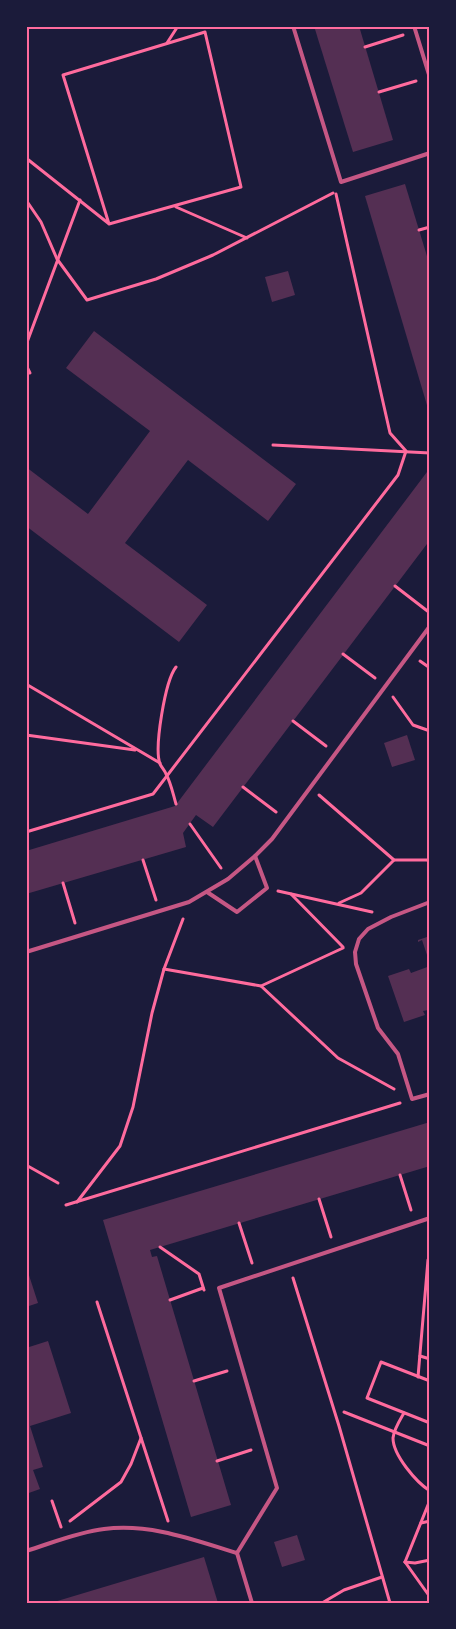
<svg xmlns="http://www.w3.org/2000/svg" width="456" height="1629" viewBox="0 0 456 1629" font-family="Ubuntu,sans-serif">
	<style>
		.building { fill: #542f53 }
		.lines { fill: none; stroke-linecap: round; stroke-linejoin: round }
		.path { stroke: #ff6b9d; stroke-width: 3 }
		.service { stroke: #c65784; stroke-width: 4 }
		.neatline { fill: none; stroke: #ff6b9d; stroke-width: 2 }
	</style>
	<rect width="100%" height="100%" fill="#1b1b3a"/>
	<!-- building -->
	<g class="building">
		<polygon points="314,26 359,26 393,140 353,152"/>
		<polygon points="405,184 430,266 429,412 365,196"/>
		<polygon points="288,271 295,295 272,302 265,277"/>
		<polygon points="94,331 296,484 268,521 188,460 125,543 207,605 179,642 26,526 26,467 88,514 150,431 66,368"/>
		<polygon points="430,468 430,540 213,827 196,815 183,833 186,847 26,894 26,851 175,806"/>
		<polygon points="407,735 415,760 392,767 384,743"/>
		<polygon points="430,936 430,961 429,961 422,940 418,942 418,940"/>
		<polygon points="430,966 430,1014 428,1010 423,1011 425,1015 404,1022 388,976 409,969 411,973"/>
		<polygon points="430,1122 430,1166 150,1250 152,1257 157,1256 231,1505 191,1517 103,1220"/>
		<polygon points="26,1266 38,1303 26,1307"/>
		<polygon points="48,1341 71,1413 30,1426 43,1467 33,1470 40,1489 26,1494 26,1348"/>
		<polygon points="297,1535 305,1560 282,1567 274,1542"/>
		<polygon points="204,1557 218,1603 54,1603 54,1602"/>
	</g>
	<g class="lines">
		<!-- path -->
		<g class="path">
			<polygon points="205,32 241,187 109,224 63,75"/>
			<polyline points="167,43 178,26"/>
			<polyline points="365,47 403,35"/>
			<polyline points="379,92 416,81"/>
			<polyline points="26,158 108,223"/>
			<polyline points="26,200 41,222 57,259 87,300 156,279 213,255 333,193"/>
			<polyline points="176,207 247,238"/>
			<polyline points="419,230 430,227"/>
			<polyline points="26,345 80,200"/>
			<polyline points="26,365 30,373"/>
			<polyline points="273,445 430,453"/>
			<polyline points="395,586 430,613"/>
			<polyline points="343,654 375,678"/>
			<polyline points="420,661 430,668"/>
			<path d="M 176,667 C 165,681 154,748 160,764 C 162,768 165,771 166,774 C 171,783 173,794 176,804"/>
			<polyline points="26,684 160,763"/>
			<polyline points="393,697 413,725 430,731"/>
			<polyline points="293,721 326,746"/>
			<polyline points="26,735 135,750"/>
			<polyline points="243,787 276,812"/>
			<polyline points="319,795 394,860 427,860 430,862"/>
			<polyline points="190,824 221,868"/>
			<polyline points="26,832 153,794 398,475 406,451 390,433 336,194"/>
			<polyline points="143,860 156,900"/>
			<polyline points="63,883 75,923"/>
			<polyline points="278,891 372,912"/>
			<polyline points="291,894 343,947"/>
			<polyline points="339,903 361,893 394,860"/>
			<polyline points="164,969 261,986 343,948"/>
			<polyline points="261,986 338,1058 394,1089"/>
			<polyline points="26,1165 58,1183"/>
			<polyline points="400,1175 411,1210"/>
			<polyline points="319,1199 331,1237"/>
			<polyline points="77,1202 120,1146 133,1107 152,1013 164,969 183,919"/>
			<polyline points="66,1205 400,1103"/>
			<polyline points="239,1223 252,1263"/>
			<polyline points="160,1247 199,1274 204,1290"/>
			<polyline points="293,1278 339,1426 390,1603"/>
			<polyline points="170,1300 203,1288"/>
			<polyline points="97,1302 168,1521"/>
			<polyline points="420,1356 430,1359"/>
			<polyline points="418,1377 428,1260"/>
			<polyline points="194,1381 227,1371"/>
			<polyline points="430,1381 381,1362 367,1398 430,1423"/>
			<polyline points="344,1412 430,1446"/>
			<path d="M 404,1413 C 400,1420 394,1429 393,1438 C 393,1455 416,1482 430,1491"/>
			<polyline points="217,1461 251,1450"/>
			<polyline points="52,1501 61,1527"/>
			<polyline points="70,1521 121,1482 131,1464 141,1438"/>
			<polyline points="421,1523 430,1521"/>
			<polyline points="405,1562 430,1500"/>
			<polyline points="405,1562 430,1597"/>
			<polyline points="405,1562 415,1563 430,1560"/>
			<polyline points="322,1603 344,1590 382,1577"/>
		</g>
		<!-- service -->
		<g class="service">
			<polyline points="293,26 341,182 430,153"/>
			<polyline points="414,26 430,78"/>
			<polyline points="207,892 237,912 267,888 255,856"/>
			<polyline points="430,902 391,917 368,929 359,939 355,952 356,964 378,1028 398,1054 412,1099 430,1094"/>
			<polyline points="26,952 189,902 228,879 255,856 272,839 430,626"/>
			<path d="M 26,1551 C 52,1543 78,1532 104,1529 C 150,1523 194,1540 237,1553 L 252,1603"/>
			<polyline points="237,1553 277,1488 219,1288 430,1218"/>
		</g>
	</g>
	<!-- border -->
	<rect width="456" height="1629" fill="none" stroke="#1b1b3a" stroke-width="55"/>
	<rect x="28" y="28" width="400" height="1574" class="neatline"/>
</svg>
